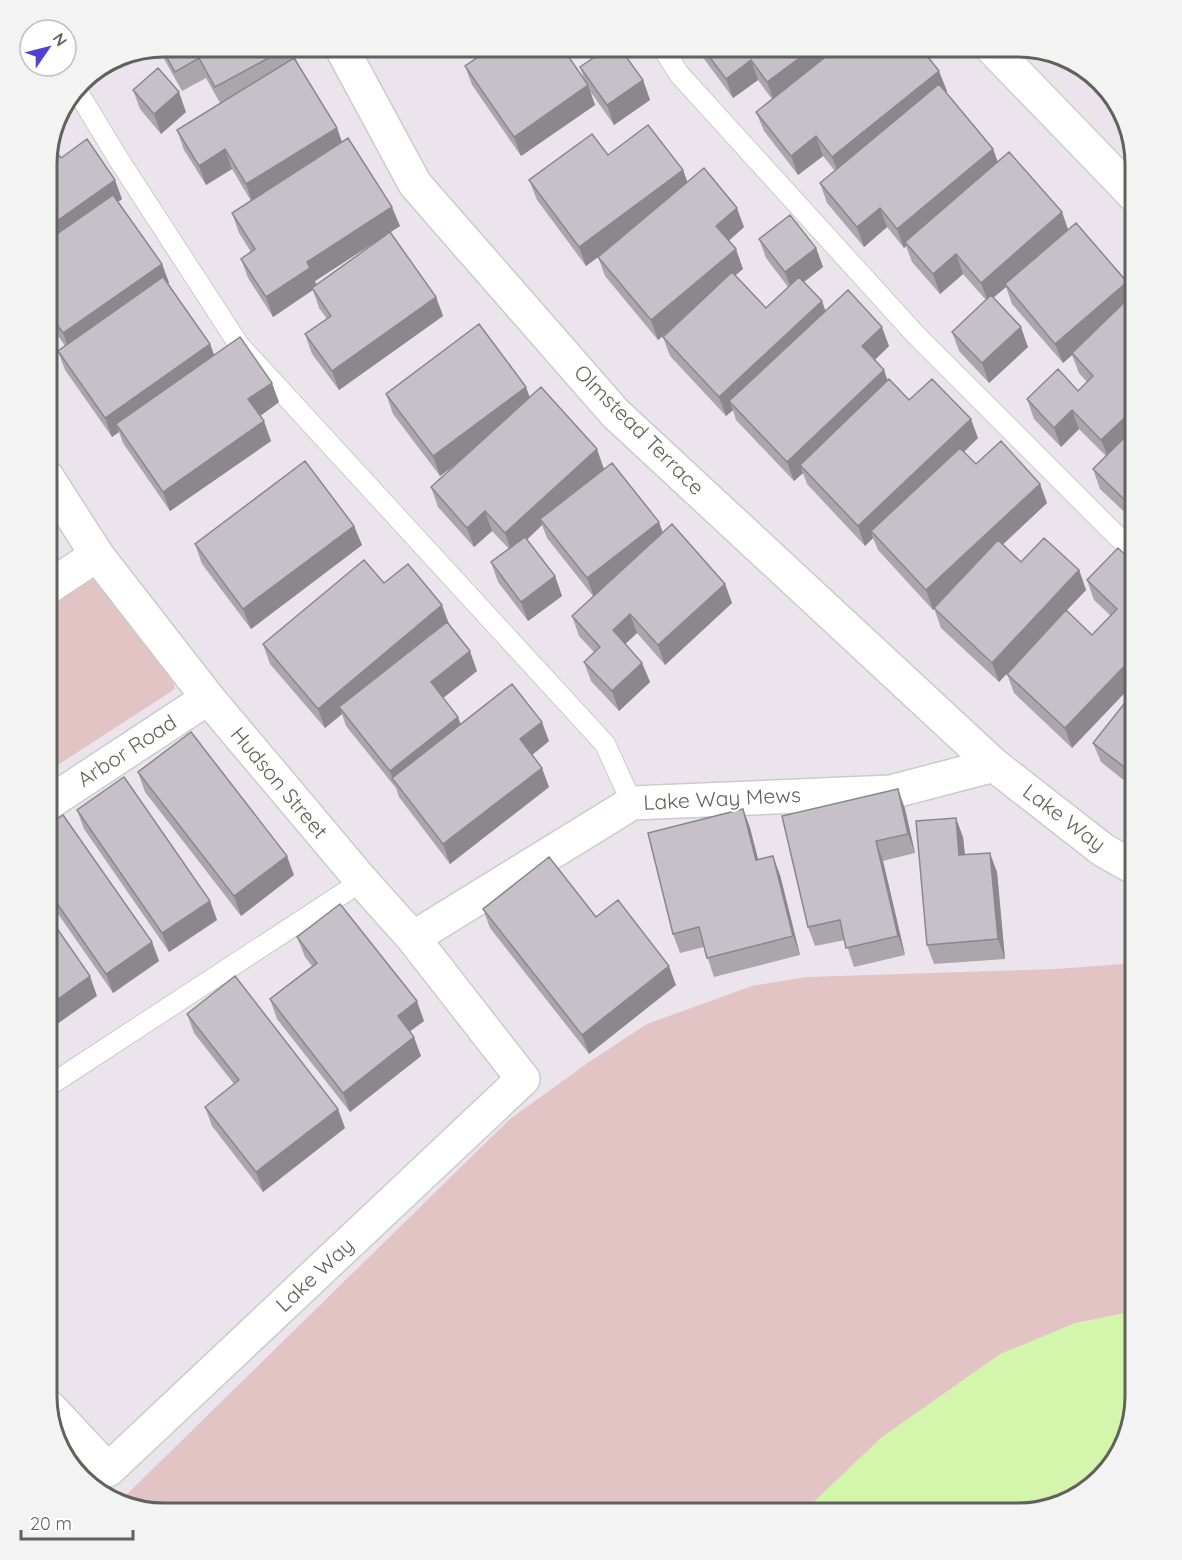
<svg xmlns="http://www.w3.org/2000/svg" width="1182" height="1560" font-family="Quicksand,sans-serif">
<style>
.green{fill:#e1c4c3}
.water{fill:#d4f5ac}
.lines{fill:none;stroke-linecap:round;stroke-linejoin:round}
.lane-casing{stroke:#c9cdc7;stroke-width:22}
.street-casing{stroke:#c9cdc7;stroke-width:36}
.secondary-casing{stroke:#ccd0c9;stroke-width:36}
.lane{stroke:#fff;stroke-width:20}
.street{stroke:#fff;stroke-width:33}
.secondary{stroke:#fff;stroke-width:33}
.wall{fill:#aaa6ac;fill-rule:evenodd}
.shaded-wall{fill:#8b878c}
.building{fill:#c6c1c8;stroke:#8b878c;stroke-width:1.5}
.labels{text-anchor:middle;stroke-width:4.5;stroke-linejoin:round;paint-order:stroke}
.street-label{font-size:21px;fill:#5f635c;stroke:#fff}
.rim{fill:none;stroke:#5f635c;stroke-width:3}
</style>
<rect width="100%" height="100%" fill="#ebe4ed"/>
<!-- green -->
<path class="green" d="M90,574L100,576L172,678L175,689L47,772V601Z
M1135,963V1397L1120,1455L1083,1494L1019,1513H163L119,1502L510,1119L589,1062L647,1024L752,986L807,977L1057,969Z"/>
<!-- water -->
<path class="water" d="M1135,1311V1397L1120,1455L1083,1494L1019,1513H802L882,1437L1000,1354L1075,1323Z"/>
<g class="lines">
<defs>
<path id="lane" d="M662,47L679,74L915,334L1117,536L1135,551
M76,89L119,160L239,345L605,744L632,803
M47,1087L362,881"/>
<path id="street" d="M341,47L415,184L615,413L994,765L1103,850L1135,868
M47,477L97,555L208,698L362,881L413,938L523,1079L108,1470L50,1408
M47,588L97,555
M47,804L208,698
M413,938L632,803L891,792L994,765"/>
<path id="secondary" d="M991,47L1135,196"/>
</defs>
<!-- lane casing -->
<use href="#lane" class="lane-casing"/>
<!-- street casing -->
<use href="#street" class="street-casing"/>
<!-- secondary casing -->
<use href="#secondary" class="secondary-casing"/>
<!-- lane -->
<use href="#lane" class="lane"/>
<!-- street -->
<use href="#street" class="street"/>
<!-- secondary -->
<use href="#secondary" class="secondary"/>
</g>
<!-- wall -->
<path class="wall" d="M164,46L292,47L298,65L337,128L342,142L400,226L390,232L436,297L443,316L339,390L312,354L305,334L327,319L319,308L313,290L273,317L248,278L241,259L251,252L239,233L232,213L251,201L232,169L206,185L184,150L177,130L220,103L206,78L182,91L158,48ZM387,234L317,285L315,281Z
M697,47H920L947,91L945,92L993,149L998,162L1068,230L1132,295L1136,291V523L1100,489L1093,469L1106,456L1079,429L1061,447L1034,419L1027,399L1078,391L1087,382L1079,373L1072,355L1063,363L1012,304L1006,287L993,298L1028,347L989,383L959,351L952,332L986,300L963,274L940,294L912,262L906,246L904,248L887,227L864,247L827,203L820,183L835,171L823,156L798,175L764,131L756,112L772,99L758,80L733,98L699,52Z
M465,66L585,81L580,67L643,80L650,100L614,125L590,91L595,105L521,156L472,85Z
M133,90L186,112L161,134L140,109Z
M608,155L683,170L687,182L744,227L728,241L743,269L735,275L766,308L788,287L766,258L759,239L816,248L823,267L804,282L826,311L889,346L875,360L888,380L909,400L978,438L964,452L976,464L1040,484L1047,503L1003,544L1021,562L1079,570L1086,590L1066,611L1092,635L1111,616L1094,600L1087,580L1136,565V681L1072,748L1014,693L1007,674L1047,631L999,682L941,628L934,608L933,610L878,550L873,538L865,546L807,484L803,473L794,481L736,420L733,410L726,416L670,356L663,337L677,324L658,340L605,276L598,257L586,266L537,200L529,180Z
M47,156L61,158L122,199L118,202L162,264L169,283L168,284L210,344L214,355L279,402L260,416L271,441L170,511L123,443L119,432L112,437L65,370L58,351L65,346L47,319Z
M386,394L530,397L604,469L663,533L725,584L732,603L665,665L637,633L625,644L642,663L650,682L619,711L591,681L584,662L594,652L579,636L572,616L593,596L547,538L542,525L527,540L555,576L562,596L528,621L498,582L491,562L509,549L492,531L474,547L438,507L431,487L459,461L440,476L393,414Z
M354,526L362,545L251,629L202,564L195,544Z
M384,583L449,624L477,671L443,698L460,724L549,741L532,755L549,787L450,864L399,797L396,788L346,726L342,714L325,728L270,664L263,644Z
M1136,689V790L1101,762L1093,743Z
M138,772L294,875L241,916L145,792Z
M898,789L905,809L915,853L883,861L905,955L854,967L845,940L815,946L808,927Z
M743,809L750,828L758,859L780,875L800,955L714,977L704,947L680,953L673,934Z
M77,810L210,901L217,920L169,952L84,829Z
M47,826L152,942L159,961L113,993L47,898Z
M963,837L965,855L997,872L1005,959L934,964L927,945Z
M483,909L596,917L676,985L589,1054L490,928Z
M297,937L424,1021L410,1031L421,1056L350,1112L277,1019L270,999L312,966L305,957Z
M187,1014L345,1128L263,1192L212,1126L205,1107L234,1084L194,1033Z"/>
<!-- shaded-wall -->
<path class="shaded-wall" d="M814,47H848L774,101L767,82Z
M751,60L758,80L733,98L726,79Z
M939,71L947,91L840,177L832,157Z
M643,80L650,100L614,125L607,105Z
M588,85L595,105L521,156L514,137Z
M179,92L186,112L161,134L154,114Z
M59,111L65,126L52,135L59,112Z
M337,128L344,148L253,204L246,184Z
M816,136L823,156L798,175L791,156Z
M225,149L232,169L206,185L199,166Z
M993,149L1000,169L905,242L906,246L904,248L897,229Z
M683,170L690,189L586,266L579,247Z
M115,180L122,199L47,252V228Z
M392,207L400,226L315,281L317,287L273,317L266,297L307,262Z
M737,208L744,227L723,246L716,226Z
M880,208L887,227L864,247L857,227Z
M1062,212L1069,232L1005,284L1006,287L988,302L981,283Z
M816,248L823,267L792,291L785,272Z
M736,249L743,269L658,340L651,320Z
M956,254L963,274L940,294L933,274Z
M162,264L169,283L70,353L63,333Z
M1127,282L1134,301L1063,363L1055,344Z
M436,297L443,316L339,390L332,371Z
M822,301L829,321L729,401L733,410L726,416L719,397Z
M882,327L889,346L869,365L862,346Z
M1021,327L1028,347L989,383L982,363Z
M210,344L217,363L116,424L119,432L112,437L105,418Z
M884,370L891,390L800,465L803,473L794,481L787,462Z
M272,383L279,402L256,419L248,399Z
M526,387L533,406L440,476L433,456Z
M1136,407V433L1109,459L1101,440Z
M1072,410L1079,429L1061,447L1054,428Z
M971,419L978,438L876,536L871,531L873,538L865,546L858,526Z
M264,421L271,441L170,511L163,492Z
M597,449L604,469L540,519L542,525L512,553L505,533Z
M1040,484L1047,503L933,610L926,590Z
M1136,501V519L1131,506Z
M485,511L492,531L474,547L467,528Z
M659,522L666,541L594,597L587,578Z
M354,526L362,545L251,629L243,609Z
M1079,570L1086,590L999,682L992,663Z
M555,576L562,596L528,621L521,602Z
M725,584L732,603L665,665L658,645Z
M1136,585V612L1125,595Z
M442,605L449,624L339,707L342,714L325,728L318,709Z
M630,614L637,633L620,649L613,630Z
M470,651L477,671L438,702L431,682Z
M1136,654V681L1072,748L1065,728Z
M642,663L650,682L619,711L612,691Z
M458,717L465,736L393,779L390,771Z
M542,722L549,741L527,759L520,739Z
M542,768L549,787L450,864L443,844Z
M898,789L905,809L915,853L908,834Z
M743,809L750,828L763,879L756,860Z
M956,818L963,837L967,875L959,855Z
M876,841L883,861L905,955L898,936Z
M990,853L997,872L1005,959L998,939Z
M287,856L294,875L241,916L234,896Z
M773,856L780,875L800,955L793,936Z
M210,901L217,920L169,952L162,933Z
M152,942L159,961L113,993L106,974Z
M669,966L676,985L589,1054L582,1035Z
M90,976L97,996L50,1029L47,1018V1007Z
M417,1001L424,1021L405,1035L398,1016Z
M414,1037L421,1056L350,1112L343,1093Z
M338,1109L345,1128L263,1192L256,1172Z"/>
<!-- building -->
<path class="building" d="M164,46L289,47L215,87L199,58L175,72L161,47Z
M493,47H562L588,85L514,137L465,66Z
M610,47H619L643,80L607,105L580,67Z
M702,47H814L767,82L751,60L726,79Z
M838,47H920L939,71L832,157L816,136L791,156L756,112Z
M294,58L337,128L246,184L225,149L199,166L177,130Z
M158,68L179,92L154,114L133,90Z
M939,84L993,149L897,229L880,208L857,227L820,183Z
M648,125L683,170L579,247L529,180L592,134L608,155Z
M348,138L392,207L307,262L310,268L266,297L241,259L255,249L232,213Z
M87,139L115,180L47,228V156L50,143L61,158Z
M1009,152L1062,212L981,283L956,254L933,274L905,242Z
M704,168L737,208L716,226L736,249L651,320L598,257Z
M113,195L162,264L63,333L47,310V241Z
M790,215L816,248L785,272L759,239Z
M1076,223L1127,282L1055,344L1005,284Z
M390,232L436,297L332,371L305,334L331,316L312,288Z
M732,272L766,308L799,277L822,301L719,397L663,337Z
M163,277L210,344L105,418L58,351Z
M848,290L882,327L862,346L884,370L787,462L729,401Z
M1136,291V407L1101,440L1072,410L1054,428L1027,399L1058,369L1078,391L1093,376L1072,353Z
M991,295L1021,327L982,363L952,332Z
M479,324L526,387L433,456L386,394Z
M240,337L272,383L248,399L264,421L163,492L116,424Z
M889,379L909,400L932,379L971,419L858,526L800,465Z
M541,387L597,449L505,533L485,511L467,528L431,487Z
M1136,426V501L1131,506L1093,469Z
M1001,441L1040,484L926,590L871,531L960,448L976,464Z
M305,461L354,526L243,609L195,544Z
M612,463L659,522L587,578L540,519Z
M672,524L725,584L658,645L630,614L613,630L642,663L612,691L584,662L600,647L572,616Z
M525,537L555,576L521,602L491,562Z
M1044,538L1079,570L992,663L934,608L998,540L1021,562Z
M1118,548L1136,565V585L1125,595L1136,605V654L1065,728L1007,674L1066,610L1092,635L1117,609L1087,580Z
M364,560L384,583L408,564L442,605L318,709L263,644Z
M447,622L470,651L431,682L458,717L390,771L339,707Z
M512,684L542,722L520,739L542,768L443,844L392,778Z
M1136,689V776L1093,743Z
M191,732L287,856L234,896L138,772Z
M124,777L210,901L162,933L77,810Z
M898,789L908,834L876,841L898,936L846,948L840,920L808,927L782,816Z
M743,809L756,860L773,856L793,936L707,958L699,927L673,934L648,833Z
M63,815L152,942L106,974L47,889V826Z
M956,818L959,855L990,853L998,939L927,945L916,821Z
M549,857L596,917L618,900L669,966L582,1035L483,909Z
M340,904L417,1001L398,1016L414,1037L343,1093L270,999L317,963L297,937Z
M47,914L90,976L47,1007Z
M235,976L338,1109L256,1172L205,1107L239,1080L187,1014Z"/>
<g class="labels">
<!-- street labels -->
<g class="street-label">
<text transform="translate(639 430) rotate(45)" y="7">Olmstead Terrace</text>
<text transform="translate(127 751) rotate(-33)" y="7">Arbor Road</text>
<text transform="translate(279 783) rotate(50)" y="7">Hudson Street</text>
<text transform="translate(722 799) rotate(-3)" y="7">Lake Way Mews</text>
<text transform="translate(1064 818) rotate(37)" y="7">Lake Way</text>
<text transform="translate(315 1275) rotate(-43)" y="7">Lake Way</text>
</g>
</g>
<!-- crop -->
<path d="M0 0H1182V1560H0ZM164 57H1018A107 107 0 0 1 1125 164V1396A107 107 0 0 1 1018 1503H164A107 107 0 0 1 57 1396V164A107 107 0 0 1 164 57Z" fill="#f2f3f2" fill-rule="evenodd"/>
<path class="rim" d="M164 57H1018A107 107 0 0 1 1125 164V1396A107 107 0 0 1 1018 1503H164A107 107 0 0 1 57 1396V164A107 107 0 0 1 164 57Z"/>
<!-- north arrow -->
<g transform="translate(48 48) rotate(55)"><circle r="28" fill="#ffffff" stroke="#bfc1be" stroke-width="1.5"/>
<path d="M0-4.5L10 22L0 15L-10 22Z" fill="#4f42d4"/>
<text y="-9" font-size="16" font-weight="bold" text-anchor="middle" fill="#5f635c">N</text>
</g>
<!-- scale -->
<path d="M21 1530v9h112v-9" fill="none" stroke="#5f635c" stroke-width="3"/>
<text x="30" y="1530" font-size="18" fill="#5f635c" stroke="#ffffff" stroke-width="4.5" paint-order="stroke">20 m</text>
</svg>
